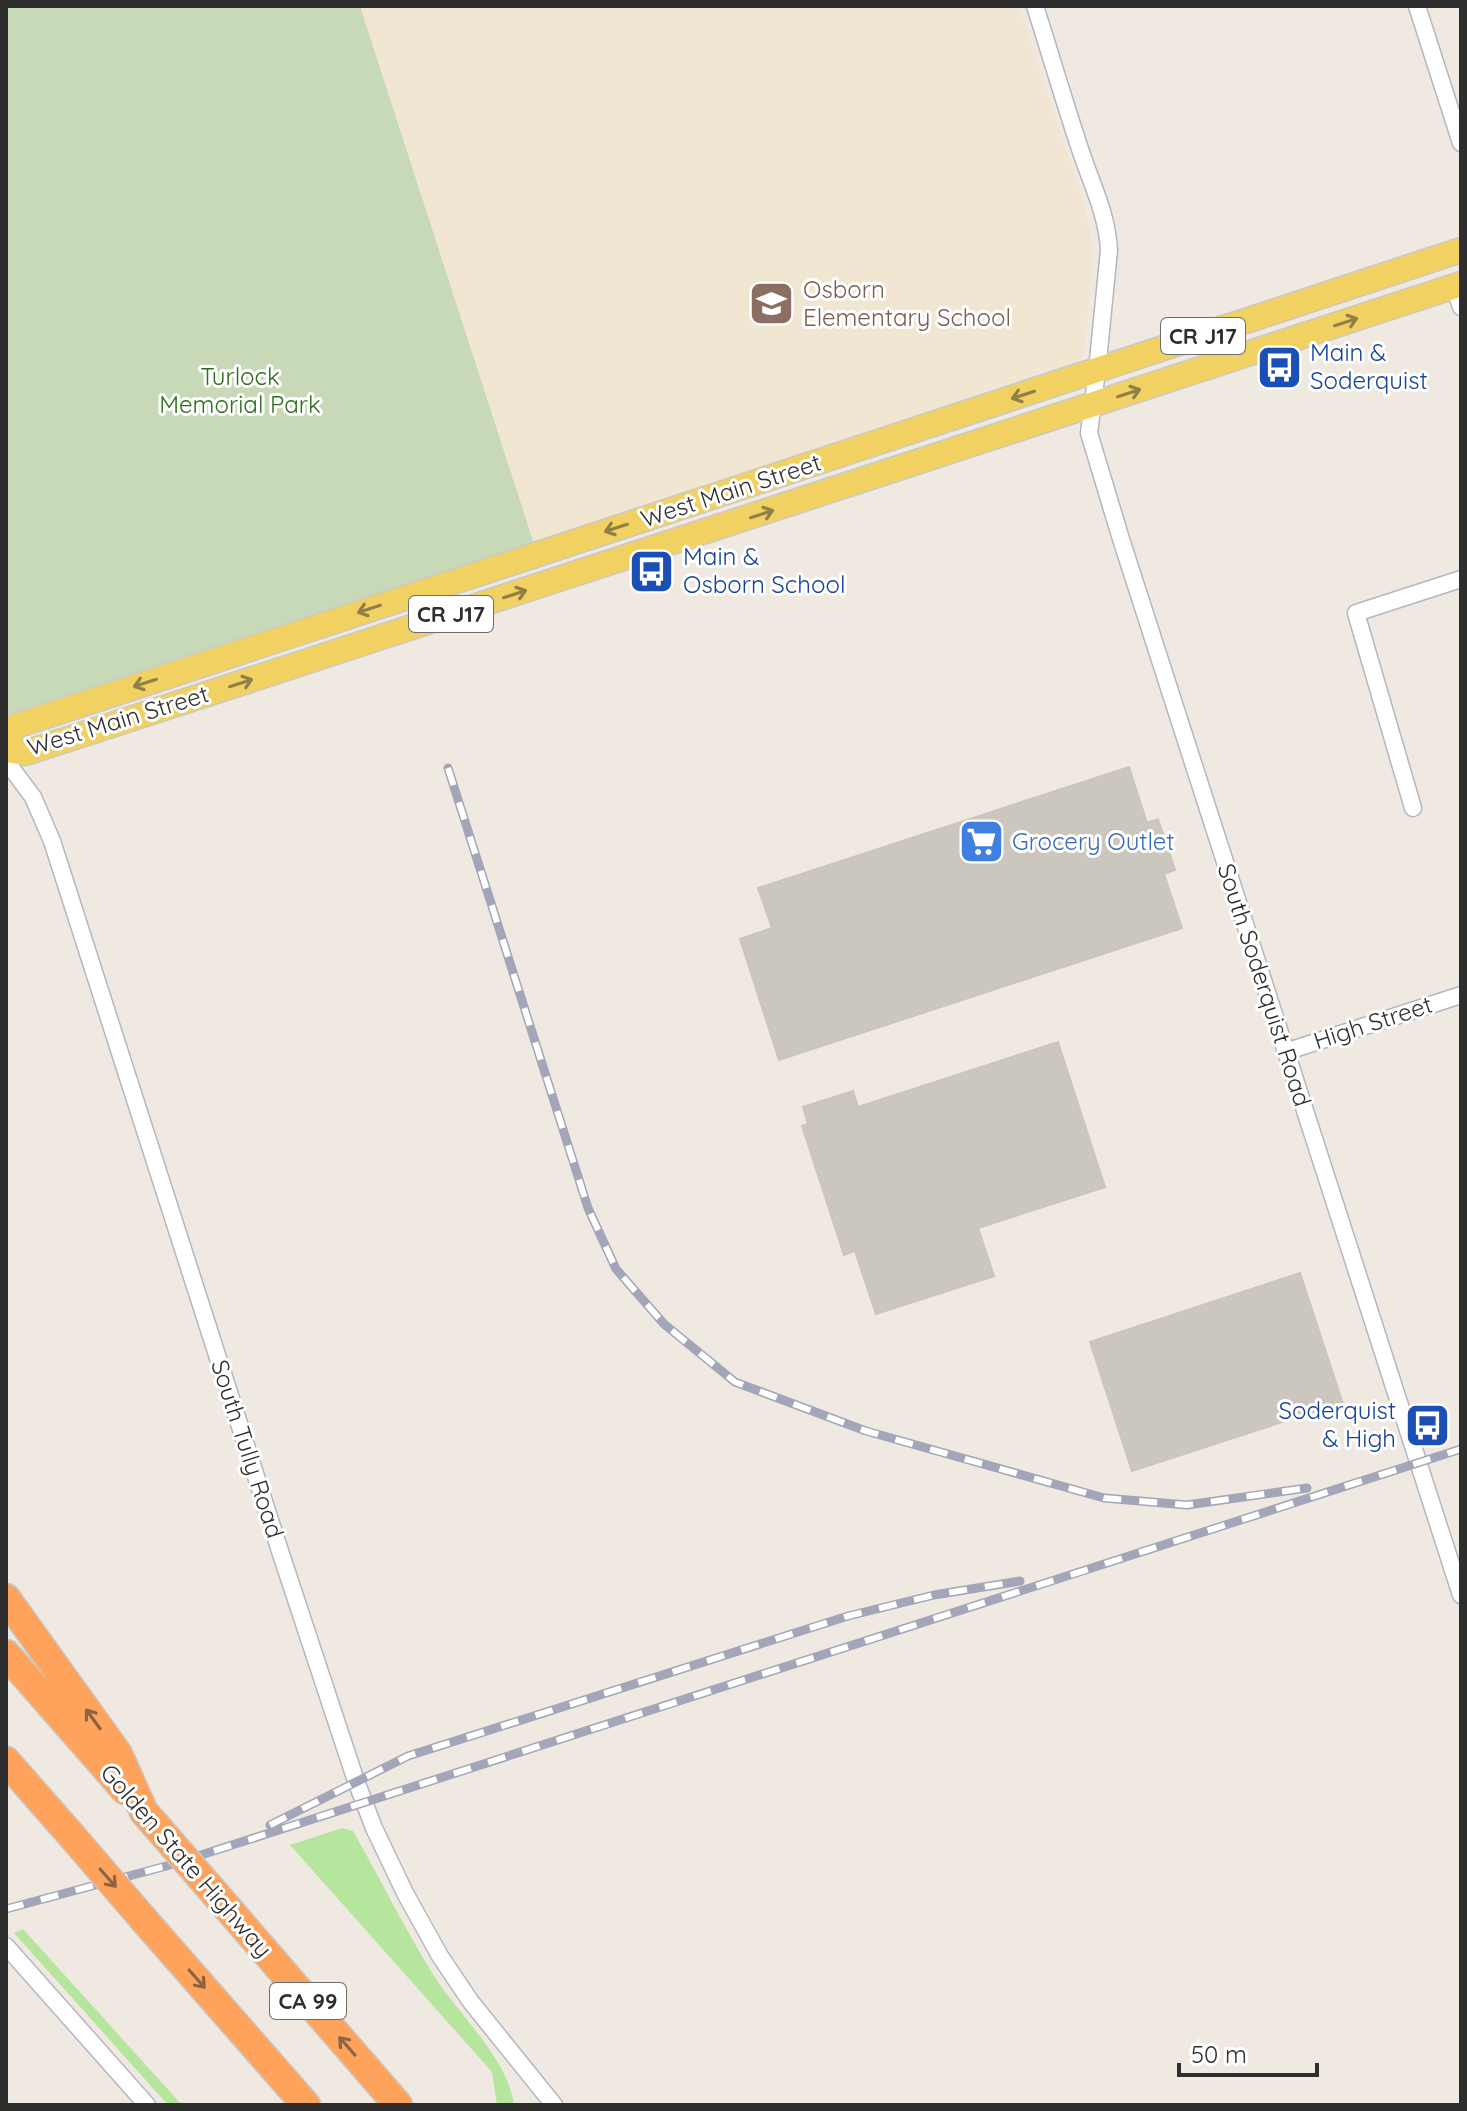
<svg xmlns="http://www.w3.org/2000/svg" width="1467" height="2111" font-family="Quicksand,sans-serif">
<style>
.education{fill:#f0e6d1}
.green{fill:#b6e59e}
.cemetery{fill:#c8d9b8}
.building{fill:#cbc7bf;stroke:#cbc5ba;stroke-width:2}
.lines{fill:none;stroke-linecap:round;stroke-linejoin:round}
.minor-casing{stroke:#b4b7c1;stroke-width:19}
.primary-casing{stroke:#c9c9c9;stroke-width:27}
.motorway-casing{stroke:#c9c9c9;stroke-width:31}
.minor{stroke:#fff;stroke-width:16}
.primary{stroke:#f2d163;stroke-width:24}
.motorway{stroke:#ffa35c;stroke-width:28}
.rail-casing{stroke:#a3a6b8;stroke-width:9}
.rail{stroke:#fff;stroke-width:6;stroke-dasharray:18;stroke-linecap:butt}
.motorway-bridge-casing{stroke:#c9c9c9;stroke-width:31;stroke-linecap:butt}
.motorway-bridge{stroke:#ffa35c;stroke-width:28}
.oneway{stroke:#908048}
.oneway2{stroke:#8c6343}
.labels{text-anchor:middle;stroke-width:6;stroke-linejoin:round;paint-order:stroke}
.shield{fill:#fff;stroke:#6d6d6d;stroke-width:2}
.shield-label{font-size:22px;font-weight:bold;fill:#2e2e2e}
.education-label{font-size:24px;fill:#785e54;stroke:#fff;text-anchor:start}
.transit-label{font-size:24px;fill:#164399;stroke:#fff;text-anchor:start}
.park-label{font-size:24px;fill:#2c6e1b;stroke:#fff}
.street-label{font-size:24px;fill:#2e2e2e;stroke:#fff}
.shop-label{font-size:24px;fill:#366cbe;stroke:#fff;text-anchor:start}
</style>
<rect width="100%" height="100%" fill="#efe9e1"/>
<!-- education -->
<path class="education" d="M360,6H1019L1085,207L1090,232L1092,259L1085,349L1082,360L1075,368L534,544Z"/>
<!-- green -->
<path class="green" d="M342,1828L353,1831C380,1879 405,1929 434,1976C459,2015 508,2059 514,2105H497L492,2072L290,1845Z
M23,1929L182,2105H168L14,1933Z"/>
<!-- cemetery -->
<path class="cemetery" d="M6,6H360L534,544L7,715Z"/>
<!-- building -->
<path class="building" d="M1129,767L1147,823L1158,819L1175,870L1164,874L1182,928L779,1060L740,939L772,928L758,888Z
M1058,1042L1105,1187L978,1228L994,1276L876,1314L855,1251L844,1255L802,1126L808,1124L803,1107L853,1091L858,1107Z
M1300,1273L1344,1407L1321,1414L1319,1410L1132,1471L1090,1342Z"/>
<g class="lines">
<defs>
<path id="minor" d="M1035,6C1050,53 1064,101 1080,149C1091,183 1107,213 1109,250L1097,371L1089,433L1121,539L1461,1595
M1417,6L1461,143
M1454,286L1461,307
M6,761L33,797L52,841L279,1548L356,1781L374,1828L405,1893L440,1956L471,2002L554,2105
M1413,808L1356,613L1461,579
M1285,1052L1461,995
M6,1946L147,2105"/>
<path id="primary" d="M6,738L16,726L1461,250
M6,750L25,753L158,710L1461,284"/>
<path id="motorway" d="M6,1598L118,1754L144,1812
M6,1654L125,1790
M6,1761L71,1835
M218,1897L398,2105
M145,1921L306,2105"/>
</defs>
<!-- minor casing -->
<use href="#minor" class="minor-casing"/>
<!-- primary casing -->
<use href="#primary" class="primary-casing"/>
<!-- motorway casing -->
<use href="#motorway" class="motorway-casing"/>
<!-- minor -->
<use href="#minor" class="minor"/>
<!-- primary -->
<use href="#primary" class="primary"/>
<!-- motorway -->
<use href="#motorway" class="motorway"/>
<defs>
<path id="rail" d="M448,768L588,1208L616,1269L664,1324L735,1382L866,1431L1104,1498L1187,1505L1307,1488
M270,1825L408,1756L848,1616L934,1595L1020,1581
M6,1909L170,1865L1461,1449"/>
</defs>
<!-- rail casing -->
<use href="#rail" class="rail-casing"/>
<!-- rail -->
<use href="#rail" class="rail"/>
<defs>
<path id="motorway-bridge" d="M144,1812L218,1897
M71,1835L145,1921"/>
</defs>
<!-- motorway-bridge casing -->
<use href="#motorway-bridge" class="motorway-bridge-casing"/>
<!-- motorway-bridge -->
<use href="#motorway-bridge" class="motorway-bridge"/>
</g>
<!-- one-way arrows -->
<defs><path id="oneway-shaft" d="M-6 0H5M1.5-3L5.5 0L1.5 3" fill="none" stroke-width="1.6" stroke-linecap="round" stroke-linejoin="round" transform="scale(2)"/></defs>
<g class="oneway">
<use href="#oneway-shaft" transform="translate(1346 322) rotate(-18)"/>
<use href="#oneway-shaft" transform="translate(1129 393) rotate(-18)"/>
<use href="#oneway-shaft" transform="translate(1023 395) rotate(162)"/>
<use href="#oneway-shaft" transform="translate(762 514) rotate(-18)"/>
<use href="#oneway-shaft" transform="translate(616 528) rotate(162)"/>
<use href="#oneway-shaft" transform="translate(515 594) rotate(-18)"/>
<use href="#oneway-shaft" transform="translate(369 609) rotate(162)"/>
<use href="#oneway-shaft" transform="translate(145 683) rotate(162)"/>
<use href="#oneway-shaft" transform="translate(241 683) rotate(-18)"/>
</g>
<g class="oneway2">
<use href="#oneway-shaft" transform="translate(93 1719) rotate(-126)"/>
<use href="#oneway-shaft" transform="translate(108 1878) rotate(49)"/>
<use href="#oneway-shaft" transform="translate(197 1979) rotate(49)"/>
<use href="#oneway-shaft" transform="translate(347 2046) rotate(-131)"/>
</g>
<!-- icons -->
<defs>
<symbol id="school-square" viewBox="-11 -11 22 22"><rect x="-9" y="-9" width="18" height="18" rx="4" fill="#8d6e63" stroke="#fff"/><path d="M0-5L7-2L0 1L-7-2ZM-4 1L0 2.5L4 1V4Q0 6-4 4Z" fill="#fff"/></symbol>
<symbol id="bus-square" viewBox="-11 -11 22 22"><rect x="-9" y="-9" width="18" height="18" rx="4" fill="#1a4fb4" stroke="#fff"/><path d="M-5-6H5V4H4V6H2V4H-2V6H-4V4H-5ZM-3.5-4V0h7V-4ZM-3.5 1.2v1.5H-2V1.2ZM2 1.2v1.5H3.5V1.2Z" fill="#fff"/></symbol>
<symbol id="supermarket-square" viewBox="-11 -11 22 22"><rect x="-9" y="-9" width="18" height="18" rx="4" fill="#3f7fe0" stroke="#fff"/><path d="M-6-5.5h2.5l.6 2H6L4.5 2H-2.5L-4.4-4H-6ZM-1.5 3.2a1.3 1.3 0 1 0 .1 0ZM3 3.2a1.3 1.3 0 1 0 .1 0Z" fill="#fff"/></symbol>
</defs>
<g fill-rule="evenodd">
<use href="#school-square" x="746" y="278" width="51" height="51"/>
<use href="#bus-square" x="1254" y="342" width="51" height="51"/>
<use href="#bus-square" x="626" y="546" width="51" height="51"/>
<use href="#supermarket-square" x="956" y="816" width="51" height="51"/>
<use href="#bus-square" x="1402" y="1400" width="51" height="51"/>
</g>
<g class="labels">
<!-- shield labels -->
<g class="shield">
<rect x="1161" y="318" width="84" height="36" rx="6"/>
<rect x="409" y="596" width="84" height="36" rx="6"/>
<rect x="270" y="1983" width="76" height="36" rx="6"/>
</g>
<g class="shield-label">
<text x="1203" y="344">CR J17</text>
<text x="451" y="622">CR J17</text>
<text x="308" y="2009">CA 99</text>
</g>
<!-- education labels -->
<g class="education-label">
<text x="803" y="298">Osborn<tspan x="803" dy="28">Elementary School</tspan></text>
</g>
<!-- transit labels -->
<g class="transit-label">
<text x="1310" y="361">Main &amp;<tspan x="1310" dy="28">Soderquist</tspan></text>
<text x="683" y="565">Main &amp;<tspan x="683" dy="28">Osborn School</tspan></text>
<text x="1396" y="1419" text-anchor="end">Soderquist<tspan x="1396" dy="28">&amp; High</tspan></text>
</g>
<!-- park labels -->
<g class="park-label">
<text x="240" y="385">Turlock<tspan x="240" dy="28">Memorial Park</tspan></text>
</g>
<!-- street labels -->
<g class="street-label">
<text transform="translate(731 491) rotate(-18)" y="8">West Main Street</text>
<text transform="translate(118 721) rotate(-17)" y="8">West Main Street</text>
<text transform="translate(1264 985) rotate(72)" y="8">South Soderquist Road</text>
<text transform="translate(1373 1023) rotate(-18)" y="8">High Street</text>
<text transform="translate(247 1449) rotate(72)" y="8">South Tully Road</text>
<text transform="translate(186 1861) rotate(49)" y="8">Golden State Highway</text>
</g>
<!-- shop labels -->
<g class="shop-label">
<text x="1012" y="850">Grocery Outlet</text>
</g>
</g>
<!-- border -->
<rect width="1467" height="2111" fill="none" stroke="#2e2e2e" stroke-width="16"/>
<!-- scale -->
<path d="M1179 2063v12h138v-12" fill="none" stroke="#2e2e2e" stroke-width="4"/>
<text x="1191" y="2063" font-size="24" fill="#2e2e2e" stroke="#ffffff" stroke-width="6" paint-order="stroke">50 m</text>
</svg>
